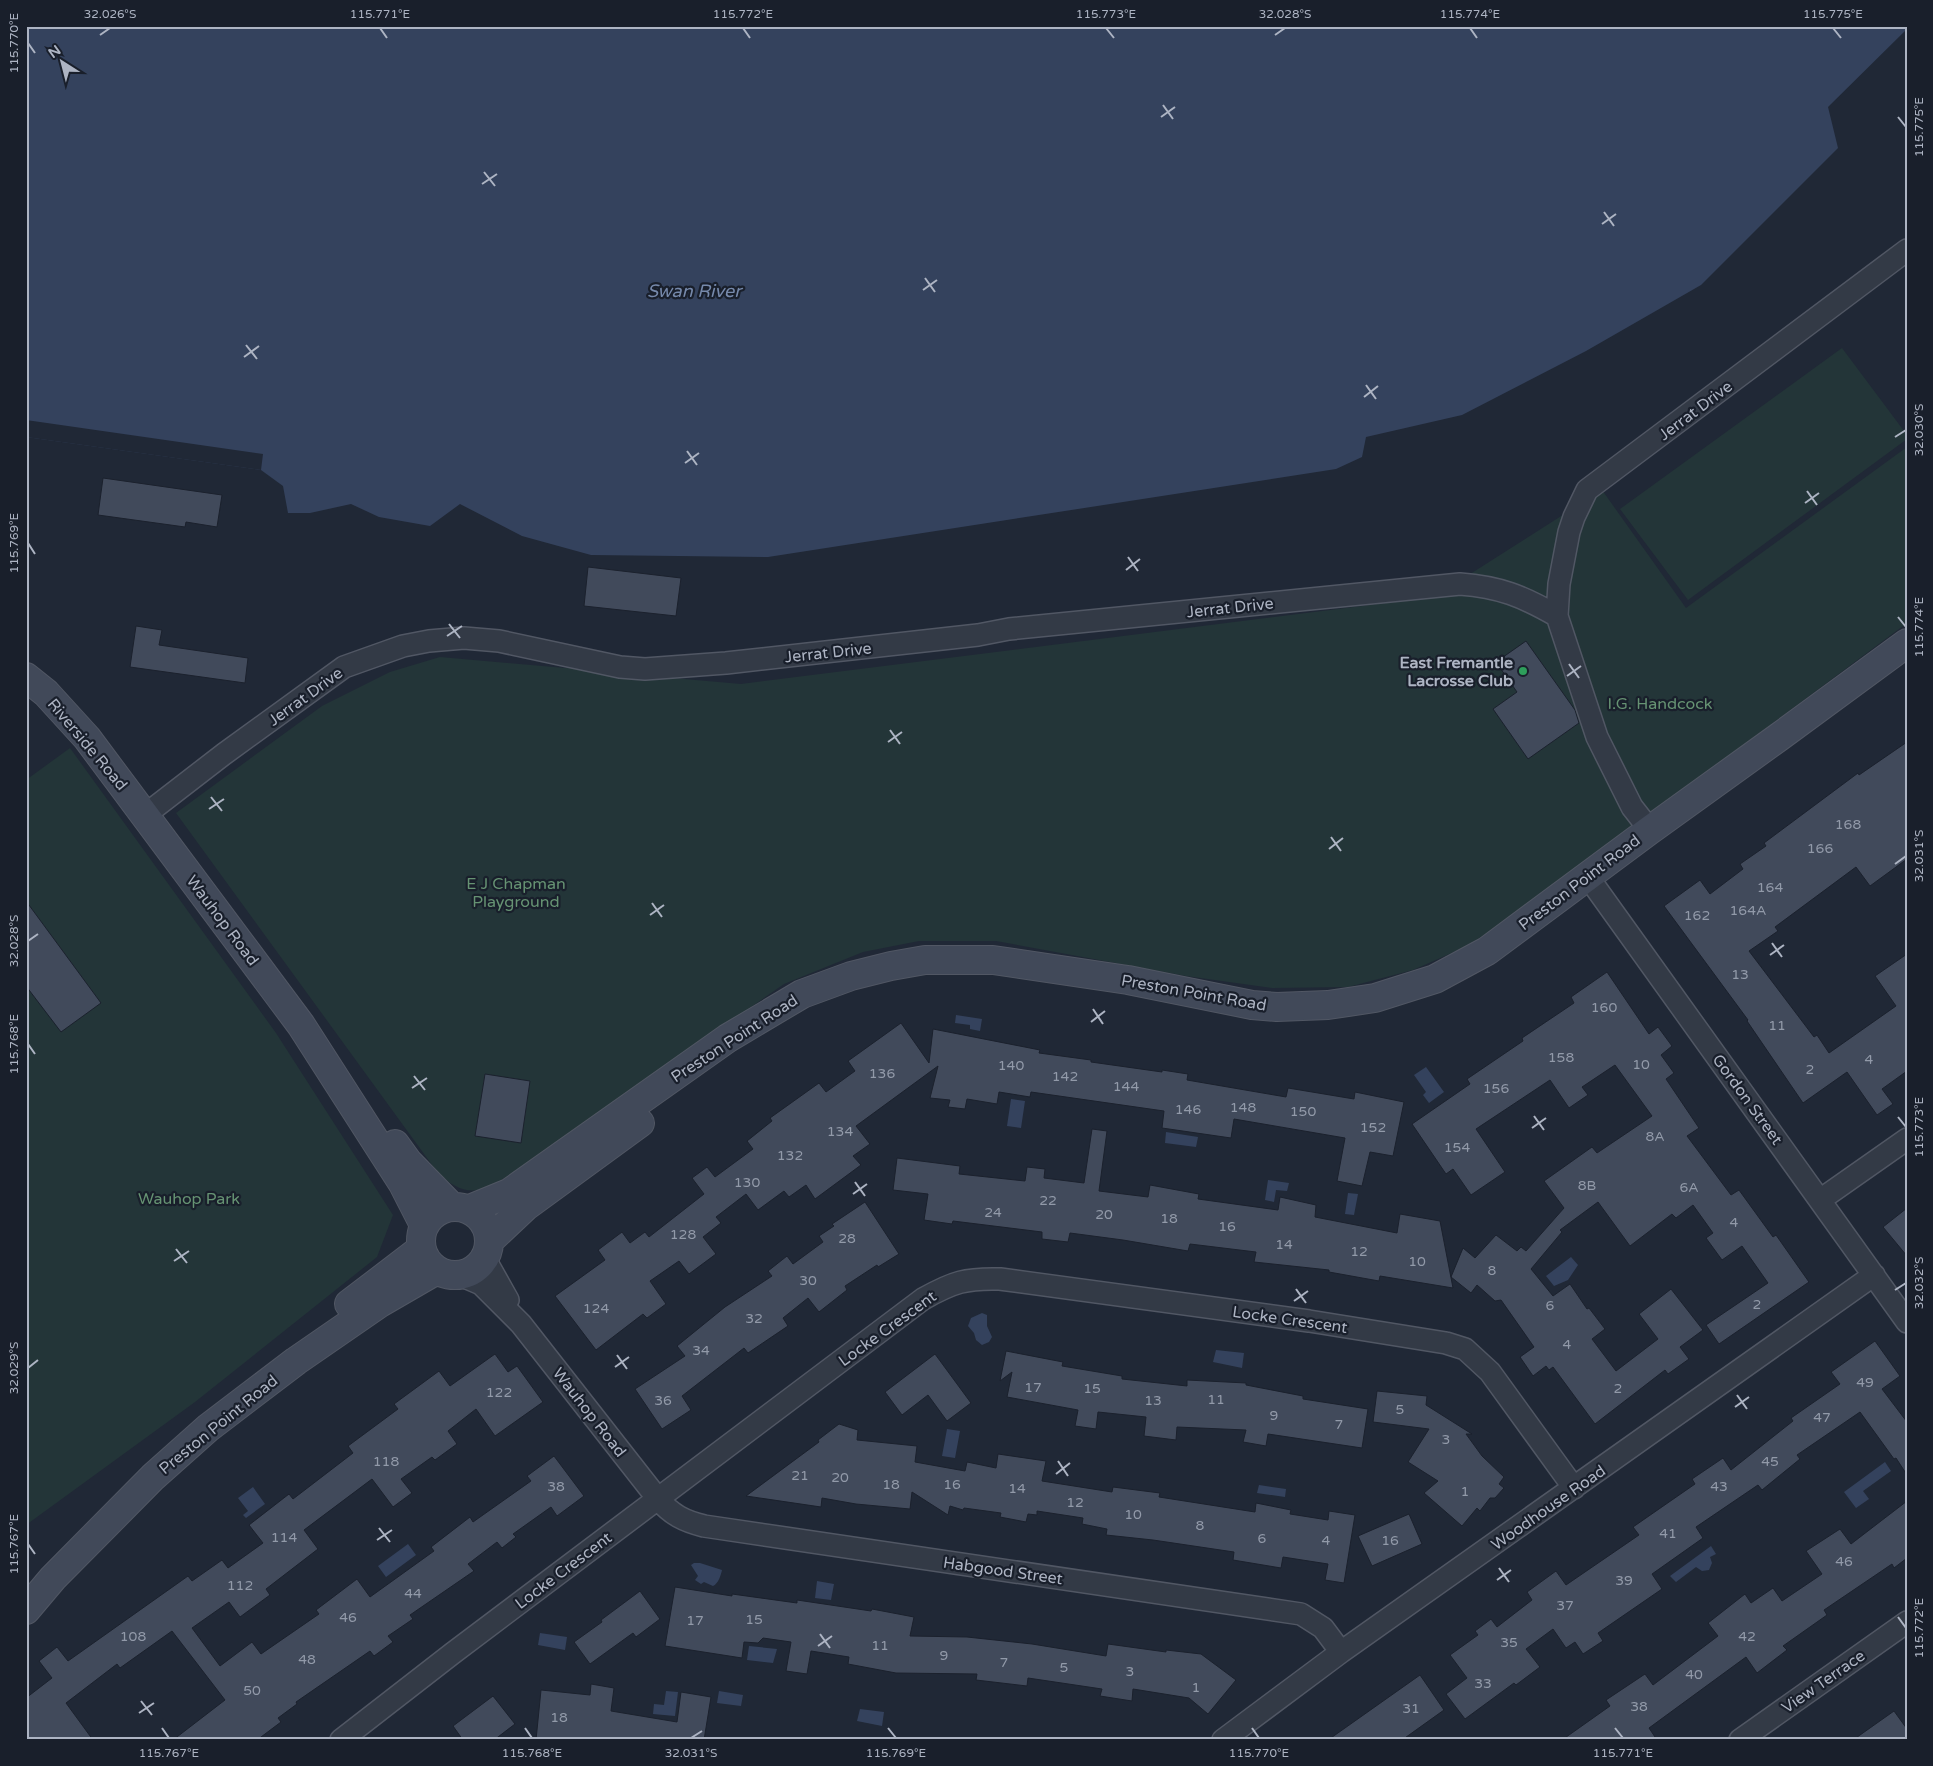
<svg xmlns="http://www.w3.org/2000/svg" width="1933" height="1766" font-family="'Varela Round',sans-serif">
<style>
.green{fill:#233538}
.water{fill:#34425d}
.pier{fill:#202836}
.building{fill:#414a5b;stroke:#1b212d}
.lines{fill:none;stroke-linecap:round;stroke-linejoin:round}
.street-casing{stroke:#515764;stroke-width:24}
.secondary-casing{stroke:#515764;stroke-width:30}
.street{stroke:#333a46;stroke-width:21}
.secondary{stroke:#414959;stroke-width:28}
.ticks{fill:none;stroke:#adb4c3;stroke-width:2}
.leisure-dot{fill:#2e9e5b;stroke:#191f2b;stroke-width:2}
.labels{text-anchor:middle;stroke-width:4.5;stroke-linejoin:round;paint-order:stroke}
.number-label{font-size:14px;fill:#929aa9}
.street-label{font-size:16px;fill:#adb4c3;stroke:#191f2b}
.poi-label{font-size:16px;font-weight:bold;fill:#adb4c3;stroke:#191f2b;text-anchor:end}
.park-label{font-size:16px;fill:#669373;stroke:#191f2b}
.water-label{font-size:18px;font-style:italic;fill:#7689ab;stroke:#191f2b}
.neatline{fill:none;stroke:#adb4c3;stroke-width:2}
.ticks-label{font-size:12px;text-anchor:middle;fill:#adb4c3}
</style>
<rect width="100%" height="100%" fill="#202836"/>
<!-- green -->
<path class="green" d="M1842,348L1907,435V439L1688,600L1620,509Z
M1907,447V623L1510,919L1463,948L1413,970L1348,987L1272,988L1186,976L996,941H919L863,952L784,984L529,1162C492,1185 471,1209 435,1169L176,813L322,706L390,672L440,657L565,668L579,667L593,671L741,684L1434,597L1602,490L1686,608Z
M70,748L276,1033L393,1215L377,1257L195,1402L26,1525V780Z"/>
<!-- water -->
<path class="water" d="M26,26H1907V29L1828,107L1838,148L1701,285L1586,351L1462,415L1366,437L1362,457L1336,469L768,557L591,555L522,536L460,504L430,526L379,517L351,504L310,513H288L283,486L261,470L26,437Z
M956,1015L982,1019L980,1031L970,1029V1025L955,1023Z
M1426,1067L1444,1092L1429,1103L1423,1095L1426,1092L1414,1075Z
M1011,1099L1025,1101L1021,1128L1007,1126Z
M1166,1132L1198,1137L1196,1147L1165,1143Z
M1268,1180L1289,1183L1287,1191L1276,1190L1274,1202L1265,1200Z
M1348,1193L1358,1194L1354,1215L1345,1214Z
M1571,1257L1578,1265L1568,1280L1554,1286L1546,1276Z
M982,1313L987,1315V1326L992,1337L989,1342L982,1345L976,1340L974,1333L968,1326L971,1318Z
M1216,1350L1244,1353L1242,1368L1213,1362Z
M947,1429L960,1431L955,1458L942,1456Z
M1885,1462L1891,1471L1863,1491L1869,1499L1856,1508L1844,1492Z
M1259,1485L1286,1489L1285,1497L1257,1493Z
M253,1487L265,1504L246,1518L243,1515L248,1511L238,1498Z
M408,1544L416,1555L386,1577L378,1566Z
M1711,1546L1716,1554L1710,1557L1712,1563L1709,1570L1702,1571L1696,1567L1676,1582L1670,1576Z
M694,1563H700L722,1570C721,1575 718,1584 713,1586L704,1582L701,1584L695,1580L698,1576L691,1565Z
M817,1581L834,1584L831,1600L815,1598Z
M540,1633L567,1637L565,1650L538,1645Z
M749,1646L777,1649L773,1663L747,1660Z
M666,1691L678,1692L675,1716L653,1714L654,1704L664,1705Z
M719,1691L743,1695L741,1706L717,1703Z
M860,1709L884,1712L882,1726L857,1721Z"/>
<!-- pier -->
<path class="pier" d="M26,420L263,454L261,470L26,437Z"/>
<!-- building -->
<path class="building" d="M103,478L222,495L217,527L186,522L185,527L98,515Z
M588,567L681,578L676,616L584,606Z
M136,626L162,630L159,645L248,658L245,683L130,667Z
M1526,641L1575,710L1579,723L1528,759L1493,709L1517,692L1496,662Z
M1907,742V859L1870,886L1856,867L1775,927L1778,931L1749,951L1814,1037L1817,1035L1829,1053L1896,1006L1875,976L1907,954V1071L1882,1089L1893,1104L1877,1115L1847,1072L1803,1103L1747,1021L1748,1020L1664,906L1700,880L1710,894L1743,869L1740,864L1766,846L1764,843L1858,773L1859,775Z
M26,901L101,1003L61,1032L26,986Z
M1607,972L1649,1034L1658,1027L1672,1046L1661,1055L1674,1073L1666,1079L1699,1128L1687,1136L1731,1195L1739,1190L1773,1237L1776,1235L1809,1282L1719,1344L1706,1325L1768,1283L1742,1246L1722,1260L1706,1238L1713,1233L1693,1205L1676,1218L1672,1214L1630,1246L1598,1202L1560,1230L1562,1232L1531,1269L1553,1296L1570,1284L1587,1309L1589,1308L1605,1329L1592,1339L1616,1371L1658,1339L1639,1314L1671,1289L1703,1330L1680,1347L1689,1359L1668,1374L1665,1370L1595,1424L1553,1367L1549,1370L1546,1366L1533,1376L1520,1357L1534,1347L1501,1300L1495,1301L1477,1285L1471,1293L1451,1277L1463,1248L1475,1258L1496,1235L1517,1251L1521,1247L1526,1251L1564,1208L1544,1181L1592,1147L1597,1153L1652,1116L1615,1065L1582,1087L1588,1095L1569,1108L1550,1080L1476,1129L1505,1172L1471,1195L1453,1169L1446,1174L1412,1124L1470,1084L1467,1079L1523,1041L1522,1038L1574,1003L1571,997Z
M901,1023L929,1063L933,1029L1040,1050L1039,1053L1091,1060V1062L1162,1072V1070L1188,1074L1187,1080L1286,1097L1288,1088L1354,1099L1355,1092L1404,1102L1393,1156L1370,1152L1362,1186L1337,1181L1345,1138L1234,1119L1231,1138L1162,1128L1164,1111L1031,1092L1030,1097L999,1092L997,1104L967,1099L965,1109L948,1107L950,1100L930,1098L938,1066L856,1126L870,1144L853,1156L861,1165L815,1199L806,1185L789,1197L784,1191L758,1210L746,1194L716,1217L721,1223L703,1237L716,1254L689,1274L679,1261L650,1281L666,1304L647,1318L643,1314L596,1350L555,1296L605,1260L598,1250L622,1232L630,1243L645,1232L649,1237L704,1194L692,1178L707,1167L715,1177L753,1149L747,1141L772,1121L770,1118L819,1083L826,1092L855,1071L848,1061Z
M485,1074L530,1081L521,1143L475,1136Z
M1092,1129L1107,1131L1099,1191L1148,1197L1150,1185L1199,1194L1198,1199L1278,1210L1280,1197L1316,1205L1315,1217L1397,1233L1400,1214L1440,1221L1453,1288L1380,1276L1379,1281L1329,1272V1270L1254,1262L1256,1252L1190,1244L1188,1251L1123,1240L1070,1233L1068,1242L1042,1239V1232L953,1221L952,1224L924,1220L928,1194L893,1190L897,1158L960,1166L959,1174L1025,1181L1027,1167L1045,1169L1044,1178L1084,1183Z
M865,1202L899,1254L878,1267L877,1265L845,1286L847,1290L819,1312L808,1298L783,1318L788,1326L748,1353L744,1348L682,1396L691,1410L662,1429L635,1389L685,1356L677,1346L725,1307L772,1276L768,1271L787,1256L793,1264L823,1242L819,1236L834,1226L832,1224Z
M1907,1208V1256L1883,1227Z
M1875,1341L1900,1376L1882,1389L1907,1422V1475L1896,1458L1894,1459L1860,1412L1797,1455L1800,1459L1762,1490L1758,1485L1696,1527L1703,1538L1652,1574L1662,1589L1598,1633L1603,1641L1583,1654L1575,1642L1566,1648L1553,1629L1526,1649L1540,1667L1516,1685L1514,1683L1465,1719L1446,1694L1467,1678L1450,1655L1478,1635L1475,1631L1491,1619L1497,1627L1532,1600L1527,1592L1556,1571L1566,1585L1639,1535L1633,1527L1695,1484L1692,1479L1723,1458L1731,1470L1793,1421L1791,1418L1840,1384L1831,1372Z
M1006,1351L1063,1362L1062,1366L1122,1376V1379L1187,1386V1380L1246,1383V1385L1303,1396V1399L1368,1409L1362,1448L1268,1434L1266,1446L1243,1442L1246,1430L1177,1427L1176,1440L1144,1436L1146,1417L1098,1412L1096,1429L1075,1426L1078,1410L1007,1397L1012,1372L1000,1381Z
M495,1354L508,1372L517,1366L543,1402L495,1436L476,1409L448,1431L457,1444L435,1460L432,1457L401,1479L412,1493L393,1507L372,1479L304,1530L318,1549L266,1589L270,1595L240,1617L229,1602L192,1628L220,1666L252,1642L261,1654L319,1614L316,1610L357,1579L370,1597L434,1551L431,1547L470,1517L473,1522L531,1481L527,1476L554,1456L584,1496L557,1516L551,1507L513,1534L516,1537L502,1548L497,1542L468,1564L474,1571L410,1615L413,1619L388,1636L393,1642L374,1656L370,1651L296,1702L297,1704L278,1718L281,1722L257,1740H173L225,1700L172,1631L120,1668L117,1664L66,1703L93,1740H26V1698L52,1678L39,1661L57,1647L68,1661L188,1576L192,1581L222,1560L228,1568L263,1543L249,1525L289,1494L293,1499L353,1453L348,1446L398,1409L394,1404L439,1371L450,1386Z
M935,1354L971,1403L947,1421L928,1395L902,1415L885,1392Z
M1377,1391L1427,1396L1426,1405L1472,1434H1466L1482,1456L1504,1477L1499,1484L1504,1488L1495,1498H1490L1480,1511L1477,1508L1462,1526L1424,1493L1438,1481L1408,1462L1429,1429L1373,1422Z
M839,1424L858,1430L857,1440L917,1446L915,1462L965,1471L967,1462L996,1468L998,1454L1046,1461L1042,1481L1112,1492L1113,1487L1160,1493L1159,1497L1255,1512L1256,1503L1291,1510L1290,1514L1328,1520L1329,1511L1355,1515L1344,1583L1325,1580L1328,1564L1283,1557L1281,1568L1233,1560L1234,1552L1153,1540L1106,1535L1107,1529L1082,1524L1083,1518L1037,1511V1515L1028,1514L1026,1522L1000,1517L1001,1513L964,1508L963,1510L950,1506L948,1515L912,1492L910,1509L856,1504L822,1498L821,1507L746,1496L819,1442L818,1440Z
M1907,1501V1558L1894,1568L1892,1564L1824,1610L1827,1615L1783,1646L1787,1650L1757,1673L1746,1657L1649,1728L1657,1740H1562L1610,1706L1606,1700L1645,1674L1653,1685L1718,1636L1708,1623L1745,1594L1751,1603L1773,1588L1782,1601L1822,1574L1806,1551L1840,1529L1851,1544Z
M1409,1514L1422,1544L1372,1566L1358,1536Z
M675,1587L732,1596V1594L797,1603V1600L871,1611L872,1609L914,1617L910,1636L967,1637L1032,1644L1106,1656L1108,1644L1166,1652V1650L1201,1654L1236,1680L1208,1714L1189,1698L1133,1689L1132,1701L1100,1696L1102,1689L1028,1678L1027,1686L976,1680L977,1674L896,1673L848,1664L849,1657L811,1651L807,1674L786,1671L791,1642L763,1638L758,1643L744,1642L742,1658L665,1646Z
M640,1591L660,1619L636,1637L633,1633L590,1664L574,1642L602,1622L601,1620Z
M1420,1675L1444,1710L1402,1740H1328Z
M591,1684L614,1688L611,1711L677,1722L681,1692L711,1697L704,1740H536L541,1690L590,1695Z
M493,1696L515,1724L494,1740H463L453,1726Z
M1894,1711L1907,1729V1740H1853Z"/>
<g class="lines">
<defs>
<path id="street" d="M145,815L224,754L344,667L403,646L429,641L464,638L499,641L620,667L645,669L726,663L978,635L1009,629L1460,584C1500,587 1522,596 1557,616
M1650,830L1632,807L1597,737L1557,616L1559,584L1569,532L1574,517L1587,490L1907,250
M1588,877L1907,1322
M1820,1200L1907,1139
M485,1259L508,1300
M460,1275L481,1284L521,1324L658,1499C672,1515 684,1521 704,1526L1301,1614L1323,1628L1341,1652
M341,1740L453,1653L923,1299C953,1282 966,1278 1000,1279L1309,1321L1446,1343L1465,1349L1490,1372L1574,1488
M1223,1740L1341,1652L1874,1275
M1740,1740L1907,1622"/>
<path id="secondary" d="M26,677L46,693L87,738L301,1025L403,1184L424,1225
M395,1144L408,1162L451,1206
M421 1241a34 34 0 1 1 68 0a34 34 0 1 1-68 0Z
M470,1209L509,1193L728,1038L802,994L851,976L891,966L925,960H993L1128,980L1252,1005L1277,1007L1328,1005L1375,998L1435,979L1487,951L1650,830L1779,737L1907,643
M490,1240L525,1207L640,1123
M349,1304L421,1249
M26,1610L53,1578L153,1477L208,1428L296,1361L380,1303L437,1270"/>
</defs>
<!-- street casing -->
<use href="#street" class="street-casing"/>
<!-- secondary casing -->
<use href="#secondary" class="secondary-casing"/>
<!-- street -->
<use href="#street" class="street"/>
<!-- secondary -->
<use href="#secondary" class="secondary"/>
</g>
<!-- ticks -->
<path class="ticks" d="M380,28L387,38M743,28L750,38M1106,28L1114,38M1470,28L1477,38M1833,28L1841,38M100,35L110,28M1275,35L1285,28M28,43L35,53M1163,105L1173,119M1161,117L1175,107M1898,117L1906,127M484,172L495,186M482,184L497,174M1604,212L1614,226M1602,224L1616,214M925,278L935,292M923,290L937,280M246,345L257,359M244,357L259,346M1366,385L1376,399M1364,397L1378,386M1895,437L1906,430M687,451L697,465M685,463L699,453M1807,491L1817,505M1805,503L1819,493M28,543L35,554M1128,557L1138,571M1126,570L1140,559M1898,617L1906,627M449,624L460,638M447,636L462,626M1569,664L1579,678M1567,676L1581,666M890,730L900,744M888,742L902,732M211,797L222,811M209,809L224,799M1331,837L1341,851M1329,849L1343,838M1895,864L1906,856M652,903L662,917M650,915L664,905M28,941L38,934M1772,943L1782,957M1770,955L1784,945M1093,1009L1103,1024M1091,1022L1105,1011M28,1044L35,1054M414,1076L425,1090M412,1088L427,1078M1534,1116L1544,1130M1898,1117L1906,1127M1532,1128L1546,1118M855,1182L865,1196M853,1194L867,1184M176,1249L187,1263M174,1261L189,1251M1296,1289L1306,1303M1895,1290L1906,1283M1294,1301L1308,1291M617,1355L627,1369M615,1367L629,1357M28,1368L38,1360M1737,1395L1747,1409M1735,1407L1749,1397M1058,1461L1068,1476M1056,1474L1070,1463M379,1528L390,1542M377,1540L392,1530M28,1544L35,1554M1499,1568L1509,1582M1497,1580L1511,1570M1898,1617L1906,1628M820,1634L830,1648M818,1646L832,1636M141,1701L152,1715M139,1713L154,1703M162,1728L169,1738M525,1728L532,1738M888,1728L896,1738M1252,1728L1259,1738M1615,1728L1623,1738M691,1738L702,1731"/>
<!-- markers -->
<circle class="leisure-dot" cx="1523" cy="671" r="5"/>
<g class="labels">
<!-- number labels -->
<g class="number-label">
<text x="1848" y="829">168</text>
<text x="1820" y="853">166</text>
<text x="1770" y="892">164</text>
<text x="1748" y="915">164A</text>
<text x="1697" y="920">162</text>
<text x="1740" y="979">13</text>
<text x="1604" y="1012">160</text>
<text x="1777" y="1030">11</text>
<text x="1561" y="1062">158</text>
<text x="1869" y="1064">4</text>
<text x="1641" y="1069">10</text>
<text x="1011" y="1070">140</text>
<text x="1810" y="1074">2</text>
<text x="882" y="1078">136</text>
<text x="1065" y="1081">142</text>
<text x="1126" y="1091">144</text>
<text x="1496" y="1093">156</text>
<text x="1243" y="1112">148</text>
<text x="1188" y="1114">146</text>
<text x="1303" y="1116">150</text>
<text x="1373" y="1132">152</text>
<text x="840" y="1136">134</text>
<text x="1655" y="1141">8A</text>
<text x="1457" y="1152">154</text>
<text x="790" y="1160">132</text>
<text x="747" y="1187">130</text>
<text x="1587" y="1190">8B</text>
<text x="1689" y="1192">6A</text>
<text x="1048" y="1205">22</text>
<text x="993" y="1217">24</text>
<text x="1104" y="1219">20</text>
<text x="1169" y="1223">18</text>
<text x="1734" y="1227">4</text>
<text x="1227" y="1231">16</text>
<text x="683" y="1239">128</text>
<text x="847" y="1243">28</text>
<text x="1284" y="1249">14</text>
<text x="1359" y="1256">12</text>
<text x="1417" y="1266">10</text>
<text x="1492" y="1275">8</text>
<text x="808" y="1285">30</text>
<text x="1757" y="1309">2</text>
<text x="1550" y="1310">6</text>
<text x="596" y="1313">124</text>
<text x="754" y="1323">32</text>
<text x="1567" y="1349">4</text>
<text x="701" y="1355">34</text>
<text x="1865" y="1387">49</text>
<text x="1033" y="1392">17</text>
<text x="1092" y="1393">15</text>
<text x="1618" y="1393">2</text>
<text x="499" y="1397">122</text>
<text x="1216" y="1404">11</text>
<text x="663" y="1405">36</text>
<text x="1153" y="1405">13</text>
<text x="1400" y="1414">5</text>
<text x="1274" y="1420">9</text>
<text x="1822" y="1422">47</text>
<text x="1339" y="1429">7</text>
<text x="1446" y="1444">3</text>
<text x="386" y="1466">118</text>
<text x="1770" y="1466">45</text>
<text x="800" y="1480">21</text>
<text x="840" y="1482">20</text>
<text x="891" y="1489">18</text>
<text x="952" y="1489">16</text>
<text x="556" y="1491">38</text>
<text x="1719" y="1491">43</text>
<text x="1017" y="1493">14</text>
<text x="1465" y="1496">1</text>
<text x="1075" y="1507">12</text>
<text x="1133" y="1519">10</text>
<text x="1200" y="1530">8</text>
<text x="1668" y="1538">41</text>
<text x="284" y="1542">114</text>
<text x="1262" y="1543">6</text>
<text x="1326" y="1545">4</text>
<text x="1390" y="1545">16</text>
<text x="1844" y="1566">46</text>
<text x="1624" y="1585">39</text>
<text x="240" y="1590">112</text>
<text x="413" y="1598">44</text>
<text x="1565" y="1610">37</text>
<text x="348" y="1622">46</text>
<text x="754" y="1624">15</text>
<text x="695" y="1625">17</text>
<text x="133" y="1641">108</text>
<text x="1747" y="1641">42</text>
<text x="1509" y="1647">35</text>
<text x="880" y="1650">11</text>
<text x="944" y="1660">9</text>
<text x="307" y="1664">48</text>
<text x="1004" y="1667">7</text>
<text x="1064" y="1672">5</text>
<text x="1130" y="1676">3</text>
<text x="1694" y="1679">40</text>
<text x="1483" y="1688">33</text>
<text x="1196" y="1692">1</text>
<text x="252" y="1695">50</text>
<text x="1639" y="1711">38</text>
<text x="1411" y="1713">31</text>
<text x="559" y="1722">18</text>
</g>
<!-- street labels -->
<g class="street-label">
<text transform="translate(1695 410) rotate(-37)" y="6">Jerrat Drive</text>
<text transform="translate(1230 607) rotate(-6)" y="6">Jerrat Drive</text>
<text transform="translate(828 652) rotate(-6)" y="6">Jerrat Drive</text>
<text transform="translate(305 696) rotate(-36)" y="6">Jerrat Drive</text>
<text transform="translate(88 744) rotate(50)" y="6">Riverside Road</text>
<text transform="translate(1579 882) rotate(-37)" y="6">Preston Point Road</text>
<text transform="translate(223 920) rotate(53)" y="6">Wauhop Road</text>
<text transform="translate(1194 992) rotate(10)" y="6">Preston Point Road</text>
<text transform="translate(734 1038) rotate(-33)" y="6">Preston Point Road</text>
<text transform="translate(1748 1099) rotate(54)" y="6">Gordon Street</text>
<text transform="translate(1290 1319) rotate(8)" y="6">Locke Crescent</text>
<text transform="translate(887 1328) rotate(-36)" y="6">Locke Crescent</text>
<text transform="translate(590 1412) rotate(52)" y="6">Wauhop Road</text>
<text transform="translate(218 1424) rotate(-39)" y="6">Preston Point Road</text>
<text transform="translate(1548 1507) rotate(-35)" y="6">Woodhouse Road</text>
<text transform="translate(563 1570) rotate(-37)" y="6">Locke Crescent</text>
<text transform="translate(1003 1570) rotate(8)" y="6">Habgood Street</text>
<text transform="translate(1823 1681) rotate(-35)" y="6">View Terrace</text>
</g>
<!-- poi labels -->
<g class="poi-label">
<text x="1513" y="668">East Fremantle<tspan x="1513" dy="18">Lacrosse Club</tspan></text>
</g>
<!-- park labels -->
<g class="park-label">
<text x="1660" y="709">I.G. Handcock</text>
<text x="516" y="889">E J Chapman<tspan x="516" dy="18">Playground</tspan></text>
<text x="189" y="1204">Wauhop Park</text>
</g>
<!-- water labels -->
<g class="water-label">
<text x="694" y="297">Swan River</text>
</g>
</g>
<!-- border -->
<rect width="1933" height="1766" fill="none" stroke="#191f2b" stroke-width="55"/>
<!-- north arrow -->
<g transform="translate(62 62) rotate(324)" stroke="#191f2b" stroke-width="4" paint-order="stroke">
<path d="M0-4L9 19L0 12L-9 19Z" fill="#adb4c3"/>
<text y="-8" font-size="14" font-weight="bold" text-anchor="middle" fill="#adb4c3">N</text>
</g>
<rect x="28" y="28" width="1878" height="1710" class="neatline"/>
<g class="ticks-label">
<text x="110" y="18">32.026°S</text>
<text x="380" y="18">115.771°E</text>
<text x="743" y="18">115.772°E</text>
<text x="1106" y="18">115.773°E</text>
<text x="1285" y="18">32.028°S</text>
<text x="1470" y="18">115.774°E</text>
<text x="1833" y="18">115.775°E</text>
<text transform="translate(14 43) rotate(-90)" y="4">115.770°E</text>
<text transform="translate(1919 127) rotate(-90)" y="4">115.775°E</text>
<text transform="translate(1919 430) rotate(-90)" y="4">32.030°S</text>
<text transform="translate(14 543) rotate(-90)" y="4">115.769°E</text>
<text transform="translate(1919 627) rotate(-90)" y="4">115.774°E</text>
<text transform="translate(1919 856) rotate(-90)" y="4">32.031°S</text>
<text transform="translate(14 941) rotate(-90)" y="4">32.028°S</text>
<text transform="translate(14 1044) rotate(-90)" y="4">115.768°E</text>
<text transform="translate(1919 1127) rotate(-90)" y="4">115.773°E</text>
<text transform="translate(1919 1283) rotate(-90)" y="4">32.032°S</text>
<text transform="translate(14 1368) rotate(-90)" y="4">32.029°S</text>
<text transform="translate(14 1544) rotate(-90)" y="4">115.767°E</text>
<text transform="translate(1919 1628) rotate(-90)" y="4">115.772°E</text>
<text x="169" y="1757">115.767°E</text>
<text x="532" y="1757">115.768°E</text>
<text x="691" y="1757">32.031°S</text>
<text x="896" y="1757">115.769°E</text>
<text x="1259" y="1757">115.770°E</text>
<text x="1623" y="1757">115.771°E</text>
</g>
</svg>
